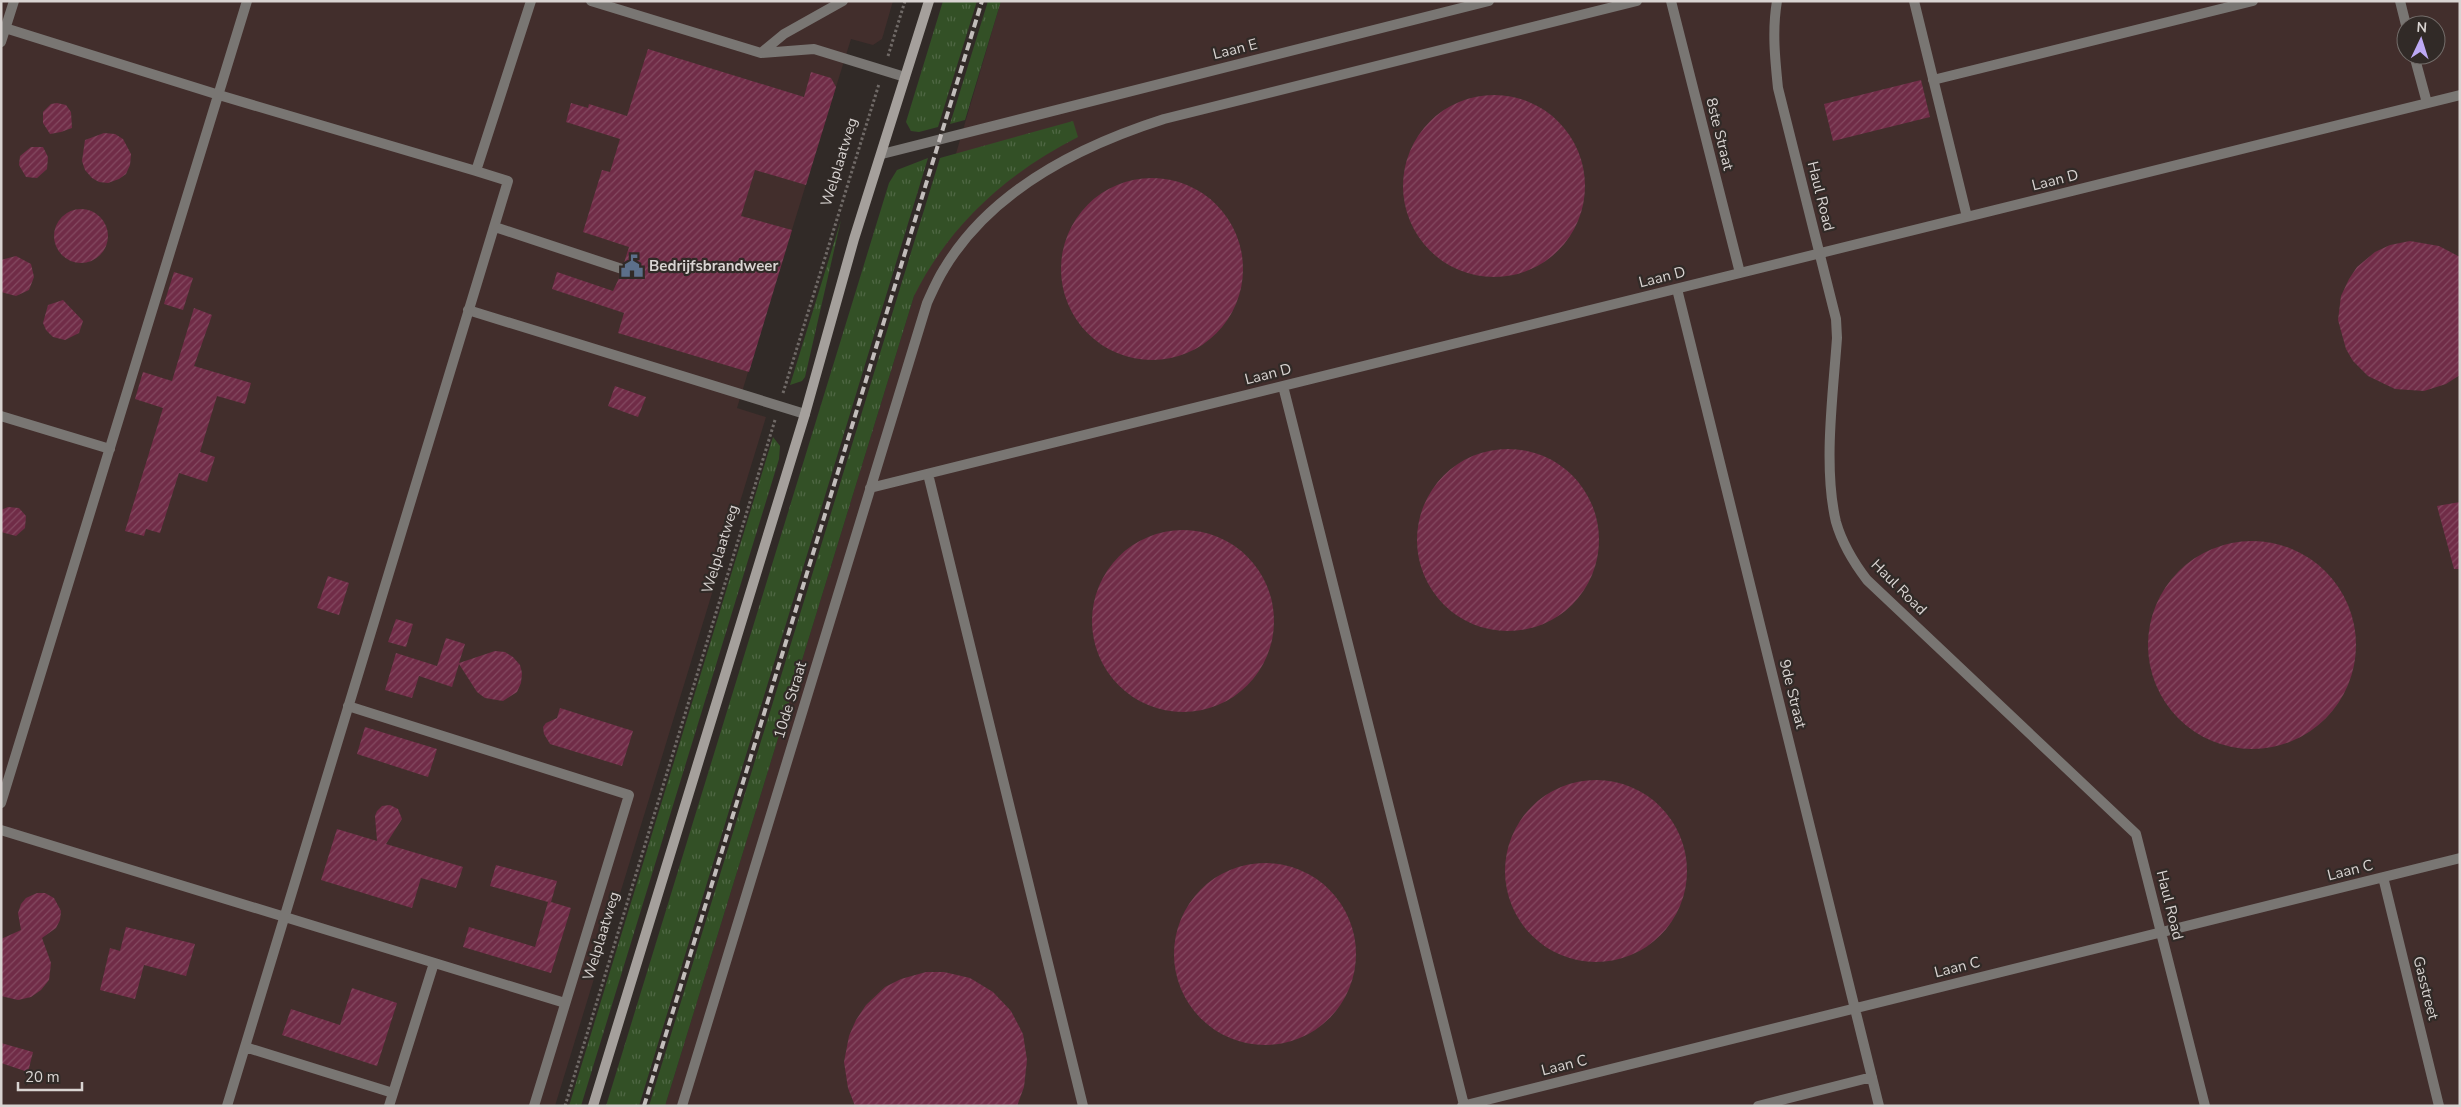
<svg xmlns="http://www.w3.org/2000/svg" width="2461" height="1107" font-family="'Nunito Sans',sans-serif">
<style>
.industrial{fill:#422e2c;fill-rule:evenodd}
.grass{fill:url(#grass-tufts)}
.building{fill:url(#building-hatch)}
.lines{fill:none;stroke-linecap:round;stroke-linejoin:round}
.path{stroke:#706a67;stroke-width:3;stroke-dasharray:2.5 2.5;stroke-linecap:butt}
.lane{stroke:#797673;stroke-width:10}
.secondary{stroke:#a5a09c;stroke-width:10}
.rail{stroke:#c2bdbb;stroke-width:4;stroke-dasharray:8 4;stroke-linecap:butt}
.labels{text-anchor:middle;stroke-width:4.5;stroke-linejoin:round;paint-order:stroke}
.street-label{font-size:15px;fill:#d9d4d2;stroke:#312a27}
.poi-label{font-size:15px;font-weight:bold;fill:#d9d4d2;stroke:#312a27;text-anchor:start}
</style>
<defs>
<pattern id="grass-tufts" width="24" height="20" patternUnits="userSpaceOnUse" patternTransform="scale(1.25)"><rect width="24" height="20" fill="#335026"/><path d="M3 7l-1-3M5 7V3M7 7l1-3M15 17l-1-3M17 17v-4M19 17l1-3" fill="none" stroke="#506845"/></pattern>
<pattern id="building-hatch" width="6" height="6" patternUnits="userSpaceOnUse" patternTransform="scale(1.25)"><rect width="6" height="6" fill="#702c47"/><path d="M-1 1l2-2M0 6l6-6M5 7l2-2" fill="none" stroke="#844a61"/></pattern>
</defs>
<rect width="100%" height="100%" fill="#312a27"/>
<!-- industrial -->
<path class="industrial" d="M1,1H893L882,39L873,45L851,39L836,87L737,408L766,417L555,1106H1Z
M1001,1H2460V1106H665L914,296ZM2406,25H2436V55H2406Z"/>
<!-- grass -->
<path class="grass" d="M943,1H977L938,127L919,132L911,131L906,122Z
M988,1H1001L965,120L950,124Z
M1073,121L1078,137C1007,173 950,224 914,296L665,1106H649L940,158Z
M928,158L639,1106H606L889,183L897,170Z
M841,220L805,377L802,381L790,385Z
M773,437L780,446L779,459L581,1106H569Z"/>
<!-- building -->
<path class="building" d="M648,49L804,97L811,72L831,78L836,87L806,185L755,170L741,216L792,230L749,372L618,333L624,313L552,289L557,272L613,291L620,276L628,272L629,267L624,263L629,247L583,232L602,170L610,172L620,139L566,122L571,103L588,108L589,104L627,116Z
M1921,80L1930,117L1833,141L1824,104Z
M1403 186a91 91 0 1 1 182 0a91 91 0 1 1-182 0Z
M57,103L66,105L71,112L72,128L61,132L50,134L43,123V112L51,104Z
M104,133L115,134L123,139L131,154L130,165L126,174L119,179L108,183L99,182L92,178L85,170L82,161L85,140Z
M31,147H43L48,157L47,169L37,178L26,177L19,165L20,156Z
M1061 269a91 91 0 1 1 182 0a91 91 0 1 1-182 0Z
M54 236a27 27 0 1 1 54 0a27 27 0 1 1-54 0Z
M2410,241L2439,246L2460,257V375L2446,384L2424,391L2395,389L2368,376L2353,361L2346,349L2338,320L2341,296L2349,279L2357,267L2375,252L2390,245Z
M16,256L31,264L34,277L29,290L16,296L1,292V260Z
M174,272L193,278L183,310L164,304Z
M63,300L83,321L79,333L65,340L53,337L46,330L43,323L48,305Z
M194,308L212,315L194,366L251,383L245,404L217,396L200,452L215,457L207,482L179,473L160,533L146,529L144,536L125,531L163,408L135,399L143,372L172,381Z
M615,386L646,397L638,417L608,406Z
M1417 540a91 91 0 1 1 182 0a91 91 0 1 1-182 0Z
M2460,502V569H2454L2437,506Z
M8,507L19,508L26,516L25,528L16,536L1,532V510Z
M1092 621a91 91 0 1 1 182 0a91 91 0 1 1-182 0Z
M2148 645a104 104 0 1 1 208 0a104 104 0 1 1-208 0Z
M328,576L349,583L339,615L317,608Z
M396,619L413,624L406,647L388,642Z
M446,638L465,644L459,663L495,651L505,652L513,657L520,665L522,673L521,683L517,692L503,701L485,698L477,692L459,664L452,687L419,676L412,698L385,690L396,653L437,666Z
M560,708L633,731L622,766L550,744L544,734L543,727L546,723L557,718Z
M365,727L437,749L428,777L357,754Z
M1505 871a91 91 0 1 1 182 0a91 91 0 1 1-182 0Z
M390,805L398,809L402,819L386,844L463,867L456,888L421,878L412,908L321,880L337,829L377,841L375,816L377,811L382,806Z
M1174 954a91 91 0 1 1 182 0a91 91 0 1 1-182 0Z
M496,865L557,881L551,902L571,908L551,973L463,947L469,927L535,947L548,902L490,886Z
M37,893H45L54,898L61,911L60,920L56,928L42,938L51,963L49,980L41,990L31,997L18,1000L1,996V939L21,930L18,913L21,904L26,898Z
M126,927L195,944L186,976L144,965L135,999L100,990L110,948L120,951Z
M926,972H944L970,978L993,992L1011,1011L1023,1034L1027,1060L1024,1087L1017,1106H855L848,1088L844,1062L849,1036L856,1020L866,1005L885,987L901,979Z
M352,988L397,1003L377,1066L282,1035L291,1009L340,1025Z
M1,1043L33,1052L28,1072L1,1063Z"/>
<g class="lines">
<!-- path -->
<path class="path" d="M888,56L905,1
M783,393L879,84
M565,1106L775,420"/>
<!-- lane -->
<path class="lane" d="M591,1L761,53L814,49L905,77
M1671,1L1740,273
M1777,1C1772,30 1775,59 1778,88L1836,319L1837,338C1833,395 1823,467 1836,522C1842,543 1854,563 1867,580L2136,834L2205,1106
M1914,1L1967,217
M2400,1L2406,25
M5,28L219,95L476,171
M1,42L14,1
M761,53L784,34L843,1
M2414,55L2427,103
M1933,80L2253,1
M882,154L1489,1
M495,227L622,269
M1677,289L1879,1106
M468,310L805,414
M1283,386L1464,1105
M1,416L110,449
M928,474L1083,1106
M870,488L2460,95
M348,706L629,795L534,1106
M1,803L247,1
M1,830L565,1003
M2383,877L2439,1106
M245,1047L393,1093
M227,1106L508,181L476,171L531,1
M389,1106L434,963
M682,1106L927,303C932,292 937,280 944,269C991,190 1079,146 1164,119L1637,1
M1462,1106L2460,858
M1758,1106L1872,1077"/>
<!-- secondary -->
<path class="secondary" d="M593,1106L805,414L854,239L929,1"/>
<!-- rail -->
<path class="rail" d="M644,1106L982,1"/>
</g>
<!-- icons -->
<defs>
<symbol id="civic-bare" viewBox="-9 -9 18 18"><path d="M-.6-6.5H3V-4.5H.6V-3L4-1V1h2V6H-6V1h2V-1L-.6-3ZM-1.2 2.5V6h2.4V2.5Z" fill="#5c6f8a" stroke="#312a27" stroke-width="2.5" paint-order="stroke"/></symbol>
</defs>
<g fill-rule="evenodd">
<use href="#civic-bare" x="616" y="250" width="32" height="32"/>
</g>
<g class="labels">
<!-- street labels -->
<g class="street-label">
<text transform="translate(1235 49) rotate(-14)" y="5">Laan E</text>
<text transform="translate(1720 134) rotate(76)" y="5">8ste Straat</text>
<text transform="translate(839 162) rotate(-73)" y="5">Welplaatweg</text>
<text transform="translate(2055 180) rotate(-14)" y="5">Laan D</text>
<text transform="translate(1821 196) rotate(76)" y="5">Haul Road</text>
<text transform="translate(1662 277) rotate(-14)" y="5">Laan D</text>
<text transform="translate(1268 374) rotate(-14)" y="5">Laan D</text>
<text transform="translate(720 549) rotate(-73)" y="5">Welplaatweg</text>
<text transform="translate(1899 587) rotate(45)" y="5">Haul Road</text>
<text transform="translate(1793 694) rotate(76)" y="5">9de Straat</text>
<text transform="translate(790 700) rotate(-73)" y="5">10de Straat</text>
<text transform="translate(2350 870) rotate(-14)" y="5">Laan C</text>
<text transform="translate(2170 905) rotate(76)" y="5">Haul Road</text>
<text transform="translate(601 936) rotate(-73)" y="5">Welplaatweg</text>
<text transform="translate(1957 967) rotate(-14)" y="5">Laan C</text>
<text transform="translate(2426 988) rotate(76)" y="5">Gasstreet</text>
<text transform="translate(1564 1065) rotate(-14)" y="5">Laan C</text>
</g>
<!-- poi labels -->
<g class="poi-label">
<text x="649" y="271">Bedrijfsbrandweer</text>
</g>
</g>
<!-- border -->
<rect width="2461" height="1107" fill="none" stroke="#d9d4d2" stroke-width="5"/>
<!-- north arrow -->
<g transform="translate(2421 40) rotate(4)"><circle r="24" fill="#312a27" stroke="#746e6b"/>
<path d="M0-4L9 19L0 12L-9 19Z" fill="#bda9f5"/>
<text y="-8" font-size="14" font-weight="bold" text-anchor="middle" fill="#d9d4d2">N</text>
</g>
<!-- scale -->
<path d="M18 1082v8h64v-8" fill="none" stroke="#d9d4d2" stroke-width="2.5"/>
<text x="25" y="1082" font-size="15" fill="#d9d4d2" stroke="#312a27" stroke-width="4" paint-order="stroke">20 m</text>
</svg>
